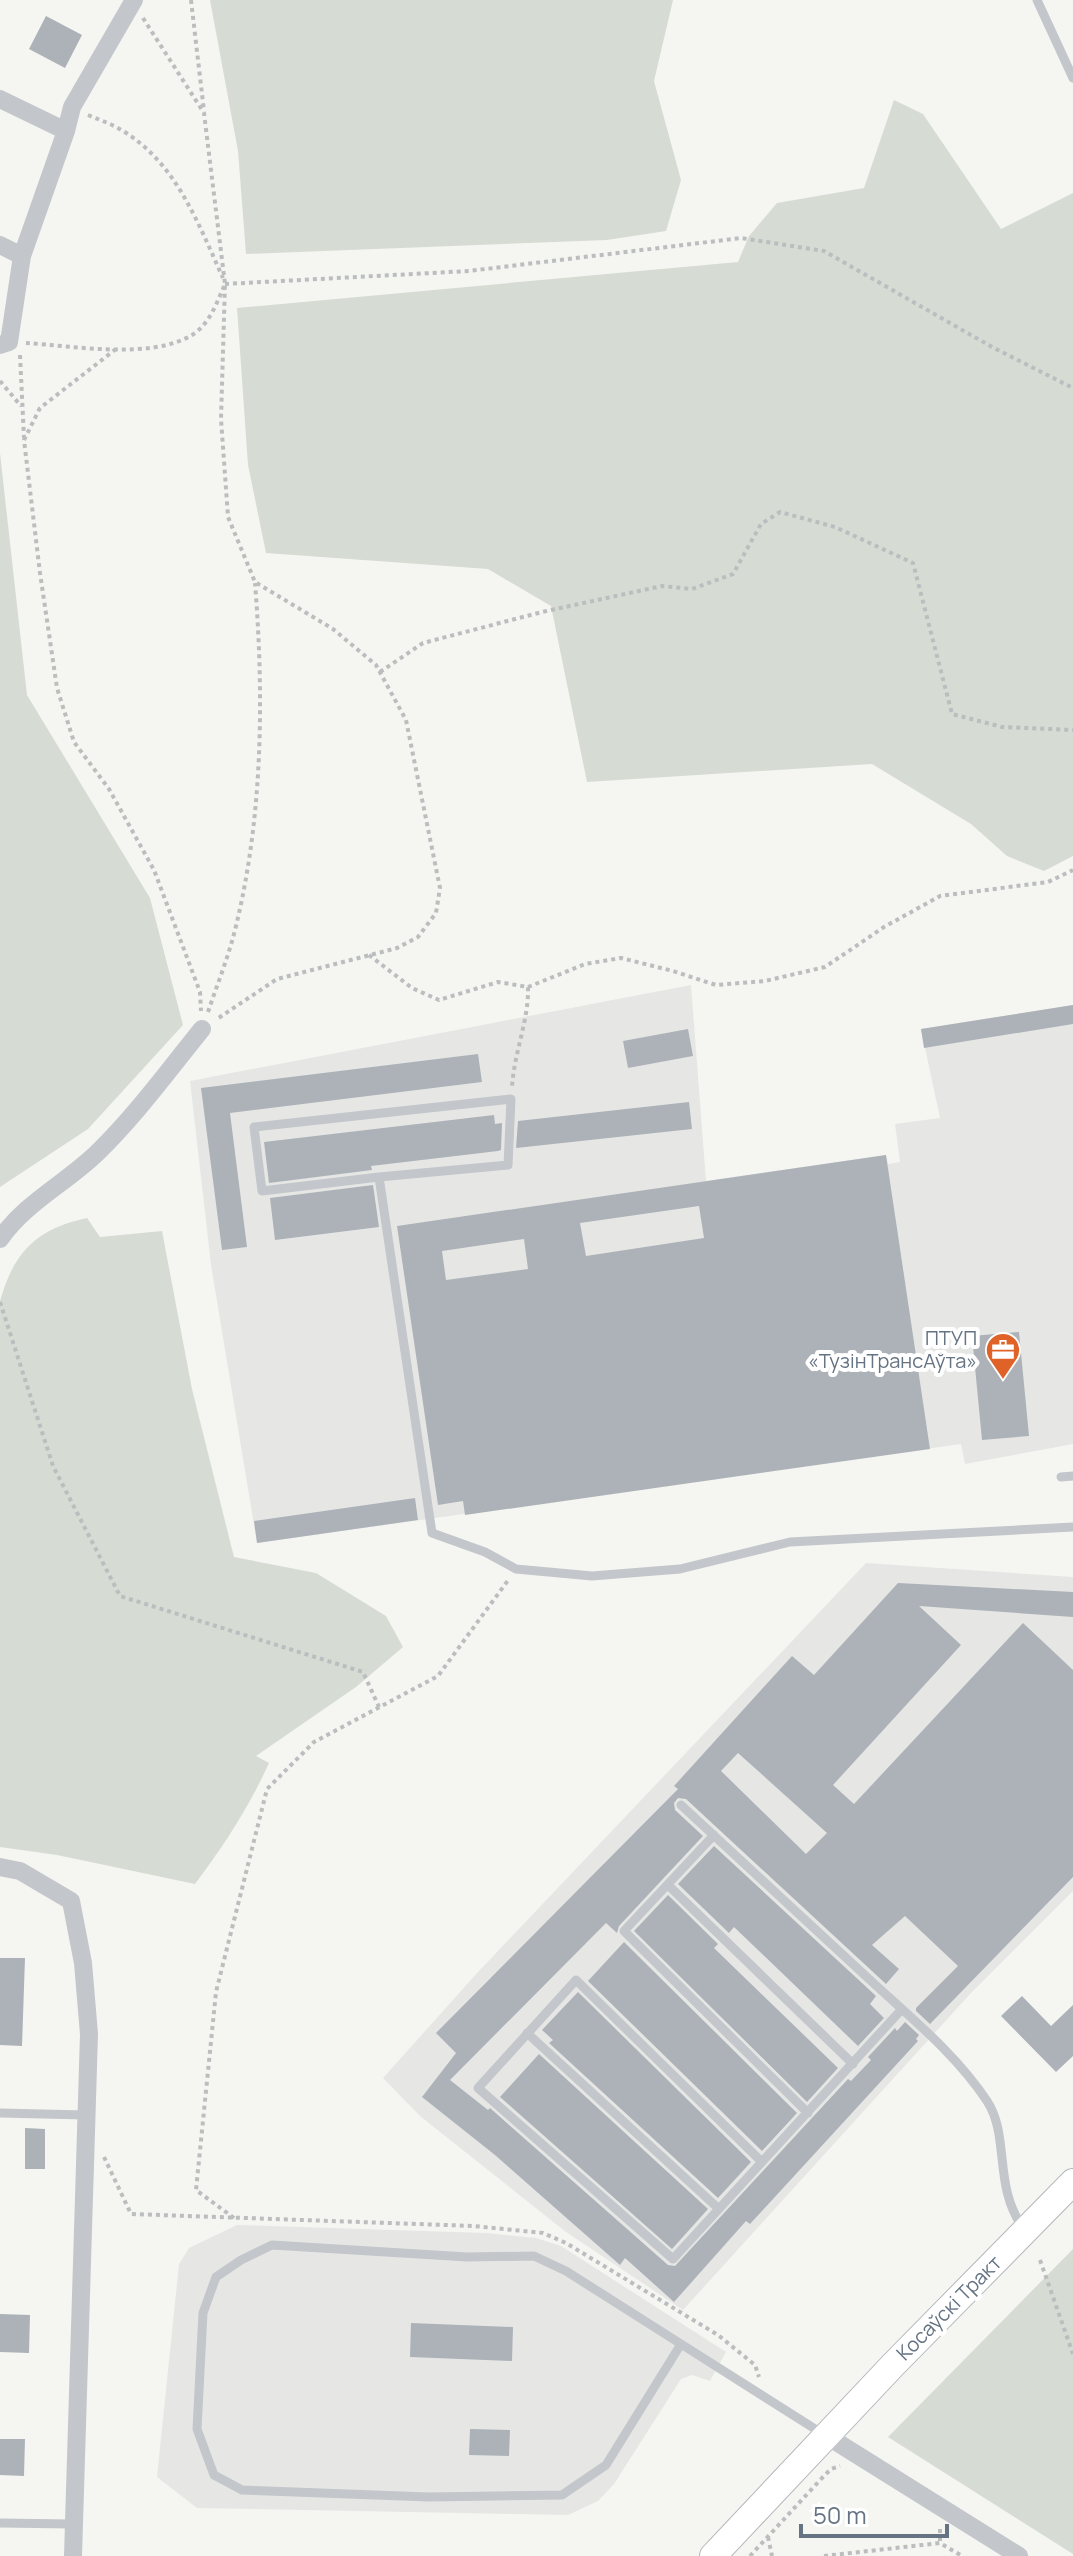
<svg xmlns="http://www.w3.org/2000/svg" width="1073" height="2556" font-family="Manrope,sans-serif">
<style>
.built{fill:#e6e7e5}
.green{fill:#d6dcd3}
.building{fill:#acb2b8;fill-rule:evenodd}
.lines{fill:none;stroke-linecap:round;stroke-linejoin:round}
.secondary-casing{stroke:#b3b8bd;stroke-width:28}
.path{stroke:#bbbdbf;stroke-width:4;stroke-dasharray:4 4;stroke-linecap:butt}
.service{stroke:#c3c6ca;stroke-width:9}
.minor{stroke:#c3c6ca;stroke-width:18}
.secondary{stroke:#fff;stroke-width:26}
.labels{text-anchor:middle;stroke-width:8;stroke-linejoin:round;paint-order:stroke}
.poi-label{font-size:20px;fill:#657383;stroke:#fff;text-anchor:end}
.street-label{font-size:20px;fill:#657383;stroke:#fff}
</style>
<rect width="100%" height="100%" fill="#f5f6f2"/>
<!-- built -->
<path class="built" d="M691,985L706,1181L886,1155L888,1164L900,1162L895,1124L940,1118L921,1029L1073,1005V1444L965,1464L961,1444L257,1543L211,1265L190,1081Z
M866,1563L1073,1577V1891L971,1993L683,2310L566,2232L420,2116L383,2078L478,1972Z
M237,2225L486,2233L536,2238L561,2246L726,2352L710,2381L692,2375L681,2379L614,2484L598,2501L568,2515L197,2508L157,2477L179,2264L189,2248Z"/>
<!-- green -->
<path class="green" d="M210,0H673L654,81L681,180L666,231L607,240L246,254L238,151Z
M894,100L923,114L1001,229L1073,193V856L1044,871L1007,856L971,824L872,764L587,782L551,606L488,569L266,553L248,465L237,308L738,262L749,236L777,203L864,188Z
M0,453L27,695L150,898L183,1025L88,1129L0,1187Z
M87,1218L100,1237L162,1231L192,1389L234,1557L316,1573L386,1616L403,1647L356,1687L256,1756L269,1763C249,1807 224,1846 195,1884L57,1855L0,1847V1301C14,1252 36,1229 87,1218Z
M1073,2249V2554L888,2437Z"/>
<!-- building -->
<path class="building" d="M46,16L82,35L65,68L29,49Z
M1073,1005V1024L924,1048L921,1029Z
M688,1029L693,1056L628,1068L623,1041Z
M478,1054L482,1082L230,1113L247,1247L222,1250L201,1088Z
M689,1102L692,1129L516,1148L518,1121Z
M494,1115L495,1124L502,1123L501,1150L498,1151L371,1166L372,1170L269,1183L264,1142Z
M886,1155L930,1449L465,1515L463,1501L438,1505L397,1226ZM699,1206L704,1238L586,1256L580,1223ZM524,1239L528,1269L446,1280L442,1251Z
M373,1185L379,1227L275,1240L270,1198Z
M1019,1332L1029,1436L982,1440L972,1336Z
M415,1498L418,1520L257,1543L254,1521Z
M898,1583L1073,1592V1617L919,1606L961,1645L833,1785L854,1804L1023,1623L1073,1670V1877L930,2024L916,2011V2008L958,1966L905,1916L872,1945L899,1969L886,1984L686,1799L678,1798L674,1803L675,1810L703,1836L619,1926L617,1933L606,1923L450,2080L488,2110L490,2108L668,2265L675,2266L848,2079L851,2081L871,2060L868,2057L895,2028L897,2031L905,2022L919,2035L916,2039L918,2041L750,2224L746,2221L674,2302L625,2258L620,2265L495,2155L422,2097L456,2053L436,2033L678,1789L674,1786L792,1656L814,1675ZM738,1753L827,1833L806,1854L721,1771Z
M714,1846L876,1996L870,2004L884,2018L858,2046L734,1927L729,1933L678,1884Z
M668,1895L718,1944L714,1948L838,2068L807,2102L634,1931Z
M624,1942L797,2113L762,2151L588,1981Z
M0,1958H25L22,2046L0,2045Z
M578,1992L751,2162L718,2198L549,2043L553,2040L542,2030Z
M1022,1996L1051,2026L1073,2005V2056L1056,2072L1001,2016Z
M539,2054L708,2209L672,2249L500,2097Z
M25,2128L45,2129V2169H25Z
M0,2314L30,2315L29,2353L0,2352Z
M411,2323L513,2327L512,2361L410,2357Z
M470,2429L510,2430L509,2456L469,2455Z
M0,2439H25L24,2476L0,2475Z"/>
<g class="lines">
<defs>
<path id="secondary" d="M713,2556L893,2365L1073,2182"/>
</defs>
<!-- secondary casing -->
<use href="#secondary" class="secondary-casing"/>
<!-- path -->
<path class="path" d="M191,0L204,111
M143,18L204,113L225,284
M88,115C100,120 112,124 123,131C176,163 198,223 223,278
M225,284L469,271L741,238L824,251L992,347L1073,388
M26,343C74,346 150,360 192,335C210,324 217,302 225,284L221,419L228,517L255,582L333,629L376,665L406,720L440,888L436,913L418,937L397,948L277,979L217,1019
M116,349L40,408L24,440L40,573L57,688L74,742L109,789L154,870L200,992L201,1011
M20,355L24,438
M0,381L21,406
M380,672L423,643L542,612L662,586L692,589L733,574L761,524L780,512L835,527L913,563L952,714L1002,727L1073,730
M369,955L412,988L439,1000L498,982L528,987C529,1020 514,1053 512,1087
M528,987L585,964L621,958L673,971L716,985L765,981L825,967L884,927L940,896L1048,882L1073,870
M208,1012C217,985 228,958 235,930C263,818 264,697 255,583
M0,1302L53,1466L120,1596L363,1672L379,1707
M104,2157L131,2214L474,2226L543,2233L566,2243L718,2335L755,2365L759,2377
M234,2218L196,2190L216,1992L267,1789L314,1742L438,1676L509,1579
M1040,2260L1073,2354
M940,2529V2543
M768,2537L772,2556
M750,2556L822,2478L831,2469L840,2466
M824,2556L940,2543L962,2556"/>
<!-- service -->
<path class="service" d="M1037,0L1073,78
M379,1177L508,1165L511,1099L254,1127L262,1191L379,1177L432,1533L485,1552L516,1569L592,1576L680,1569L790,1542L1073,1527
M1061,1477L1073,1476
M681,1805C744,1863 806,1921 869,1979C910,2017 956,2054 987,2101C1010,2136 993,2186 1023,2228
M714,1835L624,1931L808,2113
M668,1885L853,2064
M527,2033L719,2209
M0,2113L85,2115
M762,2162L576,1980L478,2088L673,2259L902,2009
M681,2344L566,2271L534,2256L467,2257L272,2245L241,2260L216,2277L203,2313L197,2429L214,2475L242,2490L429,2497L562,2495L606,2465L681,2344L823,2434
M0,2523L73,2524"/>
<!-- minor -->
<path class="minor" d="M0,99L66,131
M0,245L22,256
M0,345L9,342L22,256L66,131L72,107L134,0
M0,1239C25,1203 66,1183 97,1153C136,1115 168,1071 202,1029
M0,1867L20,1871L71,1901L83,1963L89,2034L73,2556
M827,2436L1019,2556"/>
<!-- secondary -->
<use href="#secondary" class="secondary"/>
</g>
<!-- icons -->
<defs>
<symbol id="office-pin" viewBox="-11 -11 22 30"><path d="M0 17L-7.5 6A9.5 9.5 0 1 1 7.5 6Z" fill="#df6329" stroke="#fff"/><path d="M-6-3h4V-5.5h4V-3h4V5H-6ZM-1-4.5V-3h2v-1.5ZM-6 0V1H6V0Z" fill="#fff"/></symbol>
</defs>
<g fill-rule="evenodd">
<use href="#office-pin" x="983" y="1330" width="40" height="54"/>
</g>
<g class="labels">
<!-- poi labels -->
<g class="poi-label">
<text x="977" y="1345">ПТУП<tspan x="977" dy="23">«ТузінТрансАўта»</tspan></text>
</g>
<!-- street labels -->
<g class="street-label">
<text transform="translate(949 2308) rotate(-45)" y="7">Косаўскі Тракт</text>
</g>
</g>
<!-- scale -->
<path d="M801 2524v12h146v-12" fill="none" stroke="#657383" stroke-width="4"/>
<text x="813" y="2524" font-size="24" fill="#657383" stroke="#ffffff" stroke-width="6" paint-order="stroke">50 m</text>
</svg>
